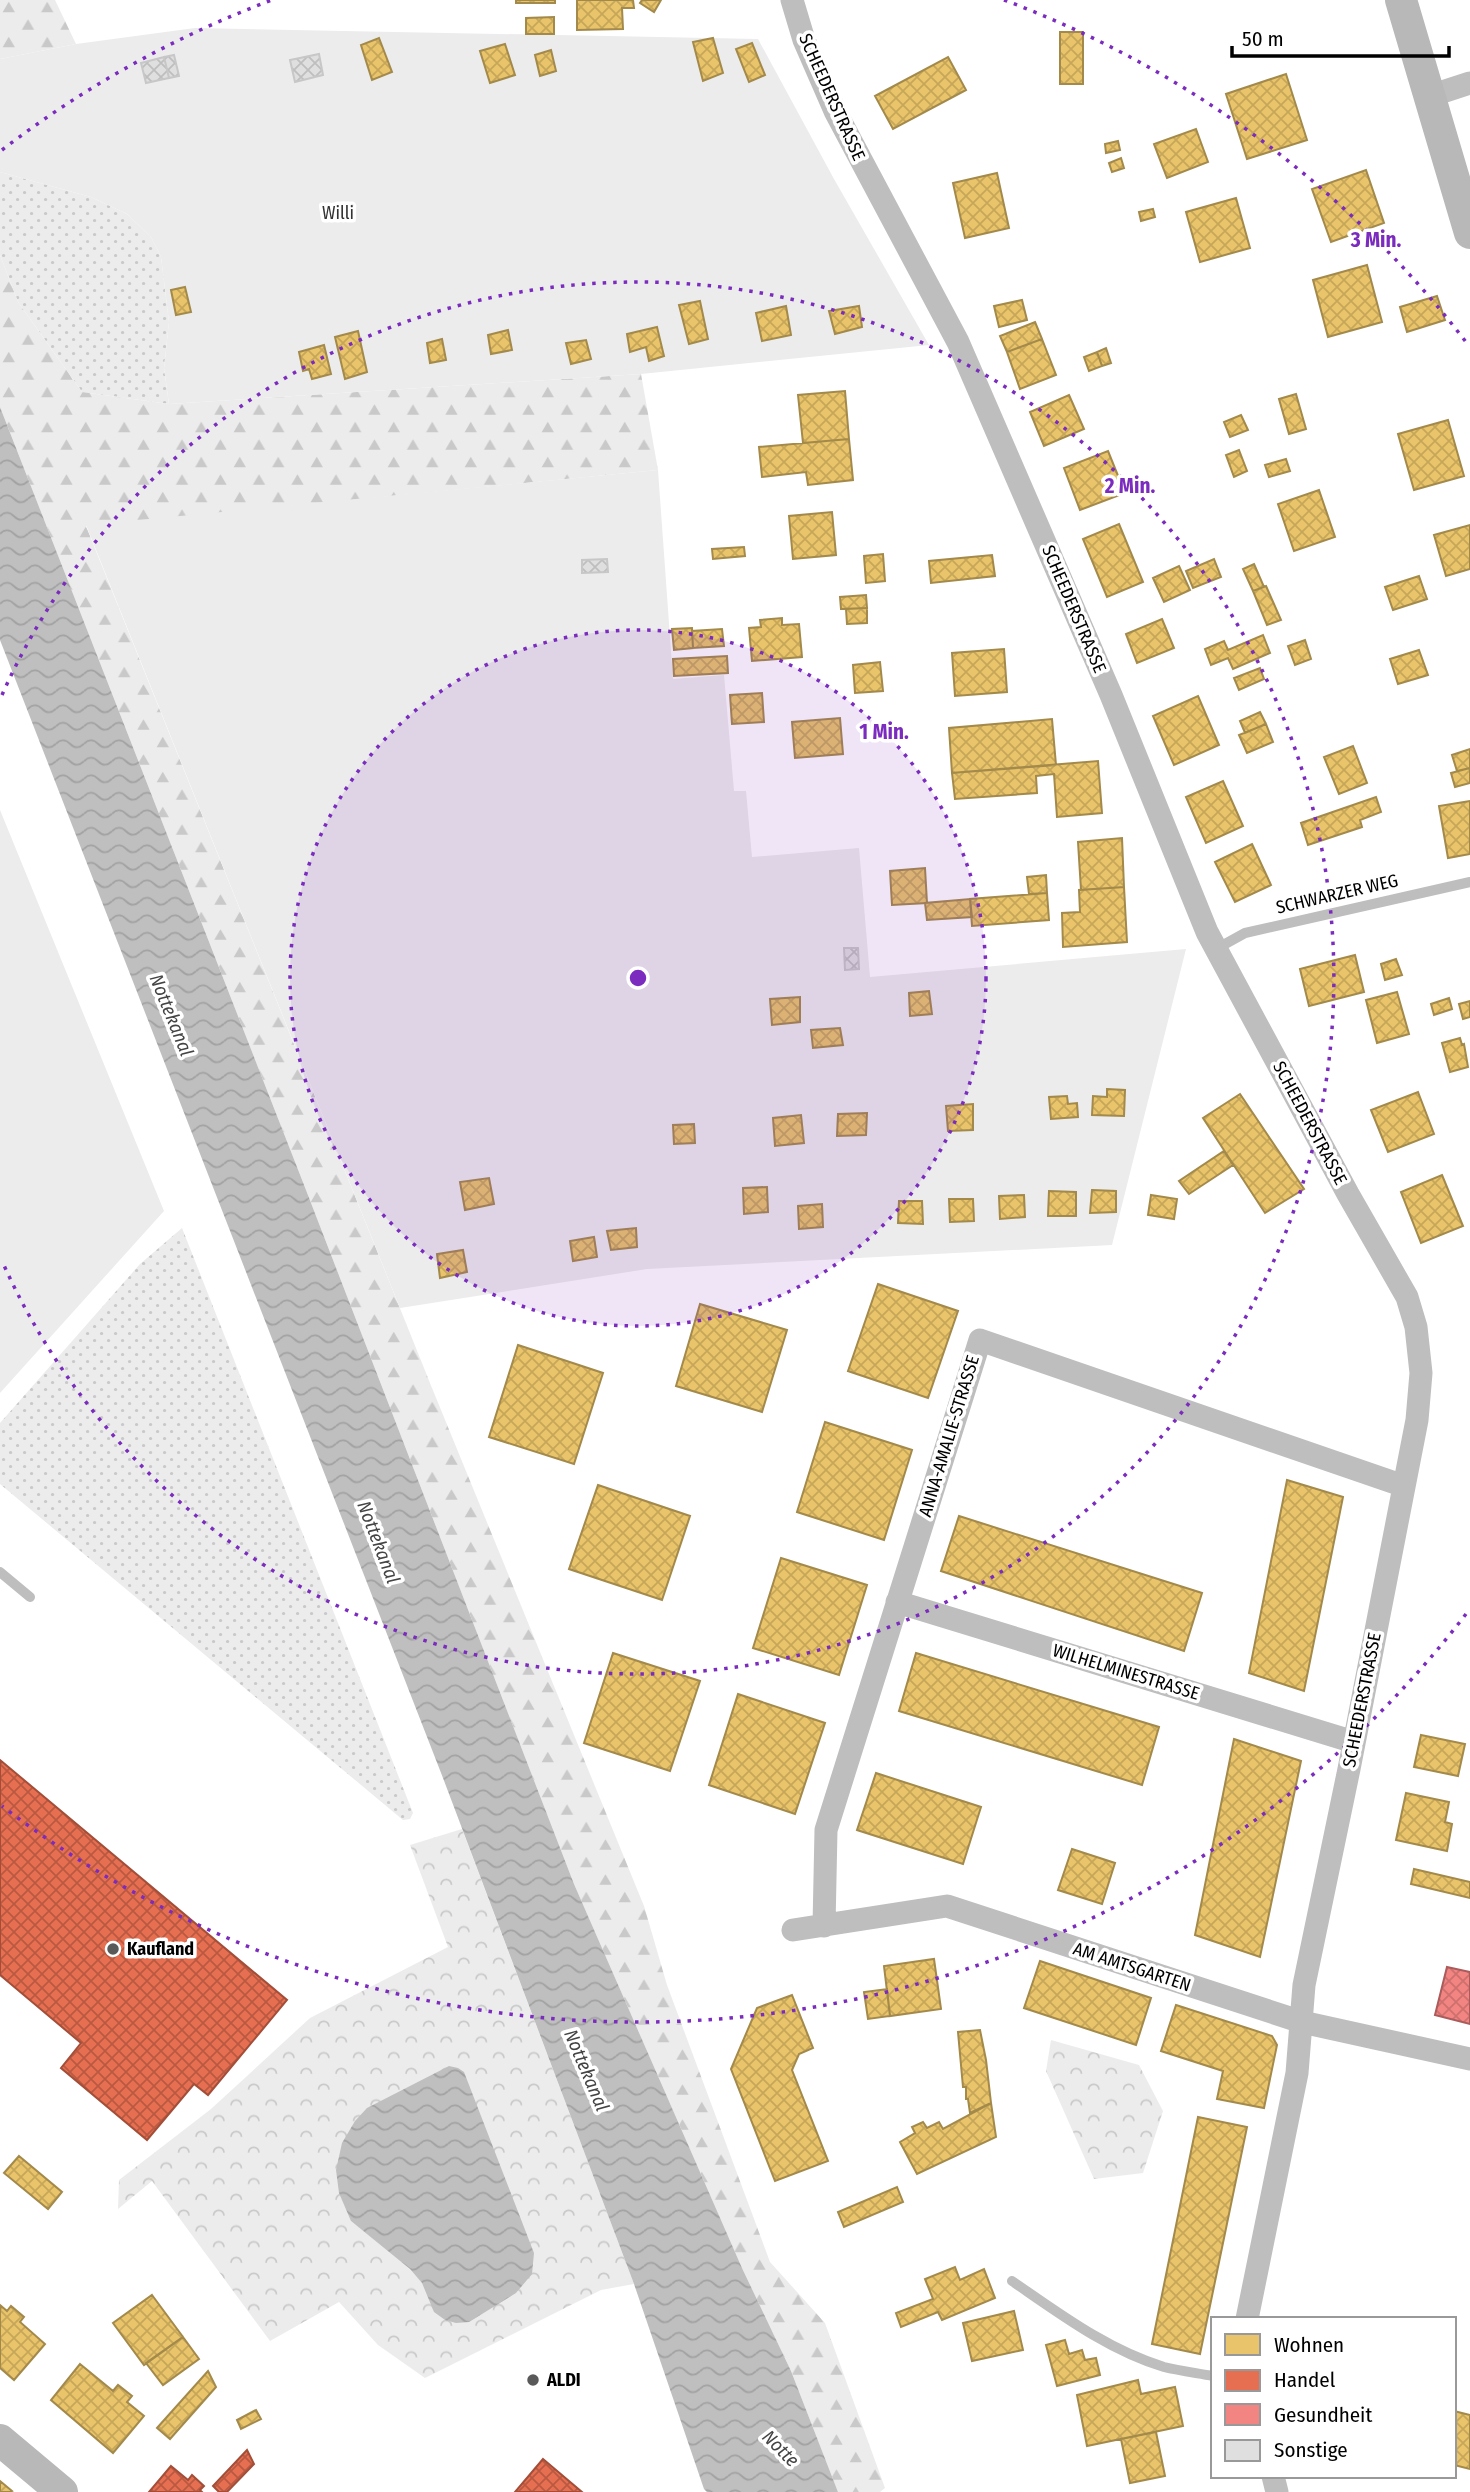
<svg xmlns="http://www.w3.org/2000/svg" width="1470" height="2492" font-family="'Fira Sans Condensed',sans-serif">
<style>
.grass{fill:url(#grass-dots)}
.forest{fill:url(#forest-firs)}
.park{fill:url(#park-crowns);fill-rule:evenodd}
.garden{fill:#ececec}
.water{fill:url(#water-waves)}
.homes{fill:url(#homes-cross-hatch);stroke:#a3894a;stroke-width:2}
.shops{fill:url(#shops-cross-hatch);stroke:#a24e39;stroke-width:2}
.health{fill:url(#health-cross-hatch);stroke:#a95c5b;stroke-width:2}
.building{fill:url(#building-cross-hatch);stroke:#c7c7c7;stroke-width:2}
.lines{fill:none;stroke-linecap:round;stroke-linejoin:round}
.service{stroke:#bebebe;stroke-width:10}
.minor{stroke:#bebebe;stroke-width:23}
.secondary{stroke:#b8b8b8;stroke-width:32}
.ring{fill:none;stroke:#7b2cbf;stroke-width:3.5;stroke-dasharray:3.5 7}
.poi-dot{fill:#595959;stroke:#fff;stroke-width:2.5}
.labels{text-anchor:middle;stroke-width:7;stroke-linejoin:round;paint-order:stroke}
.street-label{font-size:18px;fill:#000;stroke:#fff}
.park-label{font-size:18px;fill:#333;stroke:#fff}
.poi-label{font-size:18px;font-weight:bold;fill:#000;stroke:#fff;text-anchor:start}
.water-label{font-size:19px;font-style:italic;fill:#444;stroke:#fff}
.centre{fill:#7b2cbf;stroke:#fff;stroke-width:3.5}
.ring-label{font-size:21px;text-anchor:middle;font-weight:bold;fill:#7b2cbf;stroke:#fff;stroke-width:7;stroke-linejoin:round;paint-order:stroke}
</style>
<defs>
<pattern id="grass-dots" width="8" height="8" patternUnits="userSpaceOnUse" patternTransform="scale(1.75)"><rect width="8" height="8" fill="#ececec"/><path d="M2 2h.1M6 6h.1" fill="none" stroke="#c9c9c9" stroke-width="1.8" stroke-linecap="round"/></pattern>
<pattern id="forest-firs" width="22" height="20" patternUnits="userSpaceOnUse" patternTransform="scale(1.75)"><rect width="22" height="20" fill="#ececec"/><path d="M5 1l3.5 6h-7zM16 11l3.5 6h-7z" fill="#c9c9c9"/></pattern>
<pattern id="park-crowns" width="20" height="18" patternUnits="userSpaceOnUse" patternTransform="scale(1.75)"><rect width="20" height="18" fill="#ececec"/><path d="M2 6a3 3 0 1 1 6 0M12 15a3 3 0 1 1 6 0" fill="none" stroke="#c9c9c9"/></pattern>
<pattern id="water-waves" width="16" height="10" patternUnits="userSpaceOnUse" patternTransform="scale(1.75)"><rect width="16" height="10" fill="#bfbfbf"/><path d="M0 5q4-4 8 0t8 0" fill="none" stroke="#a2a2a2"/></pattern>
<pattern id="homes-cross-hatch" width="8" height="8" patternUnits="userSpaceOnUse" patternTransform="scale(1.75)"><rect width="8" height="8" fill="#e9c46a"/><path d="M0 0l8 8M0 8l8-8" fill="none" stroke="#c6a75a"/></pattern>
<pattern id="shops-cross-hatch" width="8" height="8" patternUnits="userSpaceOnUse" patternTransform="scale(1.75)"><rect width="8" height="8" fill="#e76f51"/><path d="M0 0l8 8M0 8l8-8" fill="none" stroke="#b95941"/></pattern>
<pattern id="health-cross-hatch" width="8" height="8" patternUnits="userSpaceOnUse" patternTransform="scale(1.75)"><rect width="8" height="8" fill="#f28482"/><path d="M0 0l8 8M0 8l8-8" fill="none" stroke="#ce706e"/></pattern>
<pattern id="building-cross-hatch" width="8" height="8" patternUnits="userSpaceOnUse" patternTransform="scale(1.75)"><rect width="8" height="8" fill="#dfdfdf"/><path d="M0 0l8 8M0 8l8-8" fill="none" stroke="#bebebe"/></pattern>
</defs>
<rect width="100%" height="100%" fill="#fff"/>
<!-- grass -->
<path class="grass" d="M0,172L91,197L127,214L151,237L161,257L169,322L164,368L169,404L82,392L18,302L0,255Z
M182,1228L413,1813L410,1819L403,1820L0,1484V1423L140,1264Z"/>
<!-- forest -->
<path class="forest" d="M0,0H55L76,44L0,59Z
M0,255L18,302L82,392L169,404L641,374L658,470L86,526L432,1388L644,1906L667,1985L770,2262L825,2323L885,2488L880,2492H838L791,2371L742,2268L574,1884L306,1190L0,407Z"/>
<!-- park -->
<path class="park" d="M462,1829L634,2284L601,2290L425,2378L378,2345L339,2302L270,2341L152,2181L118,2209L119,2180L211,2109L310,2018L448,1947L410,1845ZM355,2121L445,2320C428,2308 431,2293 419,2279C400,2257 374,2239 351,2221Z
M1051,2040L1139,2065L1163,2111L1143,2173L1094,2179L1046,2071Z"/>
<!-- garden -->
<path class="garden" d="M195,28L758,39L834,179L929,345L641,374L169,404L164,368L169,322L161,257L151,237L127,214L91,197L0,172V59L76,44Z
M658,470L673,679L724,675L734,791H746L752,857L859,848L870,977L1186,949L1112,1245L647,1269L400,1308L86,525Z
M0,810L164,1211L0,1393Z"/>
<!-- water -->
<path class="water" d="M0,407L306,1190L574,1884L742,2268L791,2371L838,2492H707L704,2489L634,2284L443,1778L0,640Z
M449,2066L458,2068L464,2072L534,2253L532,2274L516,2293L469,2322L456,2323L445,2320L434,2312L422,2283L410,2269L351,2221L339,2193L336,2170L342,2143L355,2121L367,2108Z"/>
<!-- homes -->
<path class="homes" d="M516,0H555V3H516Z
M577,0H633L634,8H622L623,29L577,30Z
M642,0H661L654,12L640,3Z
M554,17V34H526V18Z
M1060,32H1083V84H1060Z
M379,38L392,72L372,80L361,45Z
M713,38L723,73L703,81L693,42Z
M752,43L765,75L749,82L736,49Z
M505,44L515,75L490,83L480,51Z
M551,50L556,71L540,76L535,55Z
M948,57L966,90L893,129L875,96Z
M1286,74L1307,140L1247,159L1226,94Z
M1196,129L1208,162L1167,178L1154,144Z
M1118,141L1120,150L1106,153L1105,144Z
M1121,158L1124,168L1112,172L1109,163Z
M1366,170L1384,223L1331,242L1312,189Z
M997,173L1009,228L965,238L953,183Z
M1236,198L1250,248L1200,262L1186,212Z
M1153,209L1155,217L1141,221L1139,212Z
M1367,265L1382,322L1328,337L1313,280Z
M185,287L191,312L176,315L171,290Z
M1437,296L1445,320L1407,332L1400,307Z
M1022,300L1027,320L999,327L994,306Z
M700,301L708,339L689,344L679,305Z
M786,306L791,335L762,341L756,313Z
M859,306L862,327L835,334L829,311Z
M1035,322L1042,339L1007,352L1000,336Z
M657,327L664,356L649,361L646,347L630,352L627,334Z
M508,330L512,350L491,354L488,335Z
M358,331L367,372L345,379L335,337Z
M442,339L446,360L430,363L427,343Z
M1042,339L1056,375L1020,389L1007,352Z
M586,340L591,359L571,364L566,343Z
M324,345L331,374L312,379L309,369L303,371L299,352Z
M1106,348L1111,363L1102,366L1097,352Z
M1097,352L1102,366L1089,371L1084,357Z
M845,391L849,439L803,443L798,395Z
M1296,394L1306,429L1289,434L1279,399Z
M1069,395L1084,429L1044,446L1030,412Z
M1241,415L1248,430L1230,437L1224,422Z
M1448,420L1464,476L1414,490L1398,434Z
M849,439L853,480L808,485L806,472L762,477L759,447Z
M1239,450L1247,471L1234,477L1226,455Z
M1108,451L1125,493L1080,510L1064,468Z
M1286,459L1290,471L1269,477L1265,465Z
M1319,490L1335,537L1294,551L1278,504Z
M832,512L836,555L793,559L789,516Z
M1119,524L1143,582L1107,597L1083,539Z
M1470,525V569L1446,576L1434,535Z
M744,547L745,556L713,559L712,549Z
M883,554L885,581L866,583L864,556Z
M992,555L995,576L931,583L929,561Z
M1214,559L1221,577L1193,588L1186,571Z
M1254,564L1264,587L1253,591L1243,569Z
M1179,566L1190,590L1164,602L1153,578Z
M1419,576L1427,599L1393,610L1385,587Z
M1266,586L1281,620L1267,625L1253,591Z
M866,595L867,608L841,609L840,597Z
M867,608V623L847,624L846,609Z
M782,618V625L799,624L802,657L752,661L749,628L761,627L760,620Z
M1162,619L1174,648L1137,663L1126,634Z
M692,628L693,648L674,650L672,629Z
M722,629L724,646L693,648L692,631Z
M1263,635L1270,653L1233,669L1228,658L1211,665L1205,649L1224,641L1228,650Z
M1305,640L1311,659L1295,665L1288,646Z
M1004,649L1007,692L955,696L952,653Z
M1419,650L1428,675L1398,684L1390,659Z
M727,656L728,673L674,676L673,659Z
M880,662L883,691L855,693L853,665Z
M1260,668L1264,679L1239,690L1234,678Z
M762,693L764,722L732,724L730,695Z
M1198,696L1219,745L1174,765L1153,716Z
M1260,712L1266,724L1245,733L1240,721Z
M840,718L843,754L795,758L792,722Z
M1052,719L1056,765L952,773L949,728Z
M1266,724L1273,742L1247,753L1239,735Z
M1353,746L1367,783L1339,794L1324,757Z
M1470,749V768L1457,771L1452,755Z
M1098,761L1102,813L1057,817L1054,774L1036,776L1037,793L955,799L952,773Z
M1470,768V783L1455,787L1451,773Z
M1223,781L1243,826L1206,843L1186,797Z
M1376,797L1381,812L1360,820L1362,827L1308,845L1301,823Z
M1470,801V854L1448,858L1439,806Z
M1122,838L1124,887L1081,890L1078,842Z
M1252,844L1271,885L1235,902L1215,862Z
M925,868L927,903L892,905L890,871Z
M1046,875L1047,893L1029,894L1027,877Z
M1124,887L1127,942L1063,947L1062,913L1080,912L1079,890Z
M1047,893L1049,920L972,926L970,899Z
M970,899L972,917L927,920L925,903Z
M1355,955L1364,992L1309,1006L1300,969Z
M1396,959L1402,975L1385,980L1381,964Z
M929,991L932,1014L910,1016L909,993Z
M1397,992L1409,1034L1377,1043L1366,1000Z
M800,997V1022L772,1025L770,999Z
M1449,998L1452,1009L1434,1015L1431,1004Z
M1470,1001V1017L1463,1019L1459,1004Z
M840,1028L843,1045L813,1048L811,1030Z
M1460,1038L1462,1045L1464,1044L1468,1067L1450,1072L1442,1043Z
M1107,1089L1125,1090L1124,1116L1092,1115L1093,1096L1107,1097Z
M1418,1092L1434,1134L1388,1152L1371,1110Z
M1240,1094L1304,1189L1265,1213L1203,1118Z
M1067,1096L1068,1104L1077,1103L1078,1117L1051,1119L1049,1097Z
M973,1104V1130L948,1131L946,1106Z
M867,1113L866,1135L837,1136L838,1114Z
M801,1115L804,1143L775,1146L773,1118Z
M694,1124L695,1143L674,1144L673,1125Z
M1224,1151L1233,1165L1189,1194L1179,1181Z
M1442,1175L1463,1226L1421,1243L1401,1192Z
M489,1178L494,1204L465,1210L460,1182Z
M767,1187L768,1212L744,1214L743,1188Z
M1092,1190L1116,1191V1212L1090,1213Z
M1049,1191L1076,1192V1216H1048Z
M1024,1195L1025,1217L1000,1219L999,1196Z
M1151,1195L1177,1199L1174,1219L1148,1215Z
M949,1199H973L974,1221L950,1222Z
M899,1201H922L923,1224L898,1223Z
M822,1204L823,1227L799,1229L798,1206Z
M636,1228L637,1247L611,1250L607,1231Z
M594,1237L597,1257L573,1261L570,1241Z
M463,1250L467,1272L440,1278L437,1254Z
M878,1284L958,1311L928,1398L848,1371Z
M700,1304L787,1330L762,1412L676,1386Z
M518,1345L603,1373L574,1464L489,1437Z
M825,1422L912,1450L884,1540L797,1512Z
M1287,1480L1343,1497L1304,1691L1249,1673Z
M598,1485L690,1516L662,1600L569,1569Z
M959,1516L1202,1593L1184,1651L941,1571Z
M781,1558L867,1585L839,1675L753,1648Z
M613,1653L700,1681L670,1771L584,1743Z
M916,1653L1159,1727L1142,1785L899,1711Z
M738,1694L825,1723L795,1814L709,1785Z
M1421,1735L1465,1744L1458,1776L1414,1767Z
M1234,1739L1301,1761L1260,1957L1195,1935Z
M876,1773L981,1807L963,1864L857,1830Z
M1406,1793L1449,1802L1445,1822L1452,1824L1447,1851L1396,1840Z
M1072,1849L1115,1863L1102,1904L1058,1890Z
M1414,1869L1470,1882V1898L1411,1884Z
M934,1959L941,2009L890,2016L884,1966Z
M1040,1961L1151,1998L1136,2045L1024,2008Z
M887,1989L890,2016L868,2019L864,1992Z
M792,1995L813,2048L799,2054L792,2070L828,2161L775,2181L731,2069L757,2008Z
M1176,2005L1272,2036L1277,2045L1264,2108L1217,2099L1223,2071L1161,2051Z
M980,2030L986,2060L991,2103L970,2113L968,2099H966V2087H963L958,2032Z
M991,2103L996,2137L917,2174L900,2142L915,2133L912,2127L923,2122L927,2128L939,2122L943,2129Z
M1198,2117L1247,2127L1200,2354L1152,2344Z
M19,2156L62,2192L48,2209L4,2173Z
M897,2187L903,2202L844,2227L838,2212Z
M955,2267L960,2280L984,2269L995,2298L942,2320L938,2312L901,2327L896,2313L933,2299L925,2279Z
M152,2295L183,2337L144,2365L113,2323Z
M0,2305L7,2311L11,2306L24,2317L20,2322L45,2344L14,2380L0,2368Z
M1014,2311L1023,2350L972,2361L963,2323Z
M183,2337L199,2359L163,2385L146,2363Z
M1065,2340L1069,2354L1082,2350L1085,2360L1096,2358L1100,2375L1057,2386L1046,2345Z
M80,2364L113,2391L118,2385L132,2396L127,2402L144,2416L113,2453L51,2400Z
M208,2371L216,2387L170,2439L157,2428Z
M1138,2380L1141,2394L1175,2387L1183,2426L1087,2446L1077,2395Z
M256,2410L261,2419L241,2429L237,2420Z
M1454,2411L1470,2415V2469L1454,2465Z
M1156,2432L1165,2476L1130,2483L1121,2439Z
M0,2481L12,2491L10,2492H0Z"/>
<!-- shops -->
<path class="shops" d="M0,1760L287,2000L208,2095L194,2084L147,2140L61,2068L81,2043L0,1975Z
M247,2450L254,2464L227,2492H219L213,2486Z
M543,2459L582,2492H515Z
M171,2466L188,2480L192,2475L204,2486L200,2490L202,2492H149Z"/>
<!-- health -->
<path class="health" d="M1447,1967L1470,1972V2024L1435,2015Z"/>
<!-- building -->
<path class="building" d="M319,54L323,75L295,82L290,60Z
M174,55L179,76L169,78L164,57Z
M164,57L169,78L146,83L141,63Z
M607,559L608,572L582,573V560Z
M844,948H858L859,969L845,970Z"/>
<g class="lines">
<!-- service -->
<path class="service" d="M1216,949L1245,933L1470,882
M0,1572L30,1597
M1012,2281C1060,2314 1108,2350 1164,2367C1180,2371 1197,2373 1213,2376"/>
<!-- minor -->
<path class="minor" d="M792,0L804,40L835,111L958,342L1111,695L1207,932L1348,1194L1407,1297L1416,1327L1421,1373L1417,1420L1349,1769L1304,1985L1297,2073L1247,2319
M1430,96L1470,83
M897,1602L1354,1742
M824,1926L826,1830L980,1340L1404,1486
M793,1930L947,1906L1302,2022L1470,2059
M1273,2476L1277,2492"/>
<!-- secondary -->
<path class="secondary" d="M1401,0L1470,233
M0,2440L62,2492"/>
</g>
<!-- distance rings -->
<circle cx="638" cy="978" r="348" fill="#7b2cbf" fill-opacity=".12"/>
<g class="ring">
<circle cx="638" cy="978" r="348"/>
<path d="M2 695A696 696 0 1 1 2 1261"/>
<path d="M1466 1614A1044 1044 0 0 1 2 1806M2 150A1044 1044 0 0 1 272 0M1004 0A1044 1044 0 0 1 1466 342"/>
</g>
<!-- markers -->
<g class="poi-dot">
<circle cx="113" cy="1949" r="7"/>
<circle cx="533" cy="2380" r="7"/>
</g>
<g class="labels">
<!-- street labels -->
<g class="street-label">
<text transform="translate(832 97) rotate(66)" y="6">SCHEEDERSTRASSE</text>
<text transform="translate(1074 609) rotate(67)" y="6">SCHEEDERSTRASSE</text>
<text transform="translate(1337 894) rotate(-13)" y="6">SCHWARZER WEG</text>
<text transform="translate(1310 1123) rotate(62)" y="6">SCHEEDERSTRASSE</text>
<text transform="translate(949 1436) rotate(-73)" y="6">ANNA-AMALIE-STRASSE</text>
<text transform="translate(1126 1672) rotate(17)" y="6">WILHELMINESTRASSE</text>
<text transform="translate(1362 1700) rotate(-79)" y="6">SCHEEDERSTRASSE</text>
<text transform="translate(1132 1967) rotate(18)" y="6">AM AMTSGARTEN</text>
</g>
<!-- park labels -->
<g class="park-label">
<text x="338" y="219">Willi</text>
</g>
<!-- poi labels -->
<g class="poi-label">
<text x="127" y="1955">Kaufland</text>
<text x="547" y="2386">ALDI</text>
</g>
<!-- water labels -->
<g class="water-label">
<text transform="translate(172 1015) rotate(68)" y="7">Nottekanal</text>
<text transform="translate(379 1542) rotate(69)" y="7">Nottekanal</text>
<text transform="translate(587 2070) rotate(67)" y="7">Nottekanal</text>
<text transform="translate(781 2448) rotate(45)" y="7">Notte</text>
</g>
</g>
<circle cx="638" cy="978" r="10" class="centre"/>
<g class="ring-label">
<text x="1376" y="247">3 Min.</text>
<text x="1130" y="493">2 Min.</text>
<text x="884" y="739">1 Min.</text>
</g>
<!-- legend -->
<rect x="1211" y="2317" width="245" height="161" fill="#ffffff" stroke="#999999" stroke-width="2"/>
<rect x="1225" y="2334" width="35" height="21" fill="#e9c46a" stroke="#999999" stroke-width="2"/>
<text x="1274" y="2352" font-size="21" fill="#000000">Wohnen</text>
<rect x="1225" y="2370" width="35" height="21" fill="#e76f51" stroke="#999999" stroke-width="2"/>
<text x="1274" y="2387" font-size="21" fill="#000000">Handel</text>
<rect x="1225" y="2404" width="35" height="21" fill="#f28482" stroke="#999999" stroke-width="2"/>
<text x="1274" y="2422" font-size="21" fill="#000000">Gesundheit</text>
<rect x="1225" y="2440" width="35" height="21" fill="#dfdfdf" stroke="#999999" stroke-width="2"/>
<text x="1274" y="2457" font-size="21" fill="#000000">Sonstige</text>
<!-- scale -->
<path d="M1232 46v10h217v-10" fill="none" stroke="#000000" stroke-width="3.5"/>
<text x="1242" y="46" font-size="21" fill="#000000" stroke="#ffffff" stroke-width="5" paint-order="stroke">50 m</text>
</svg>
